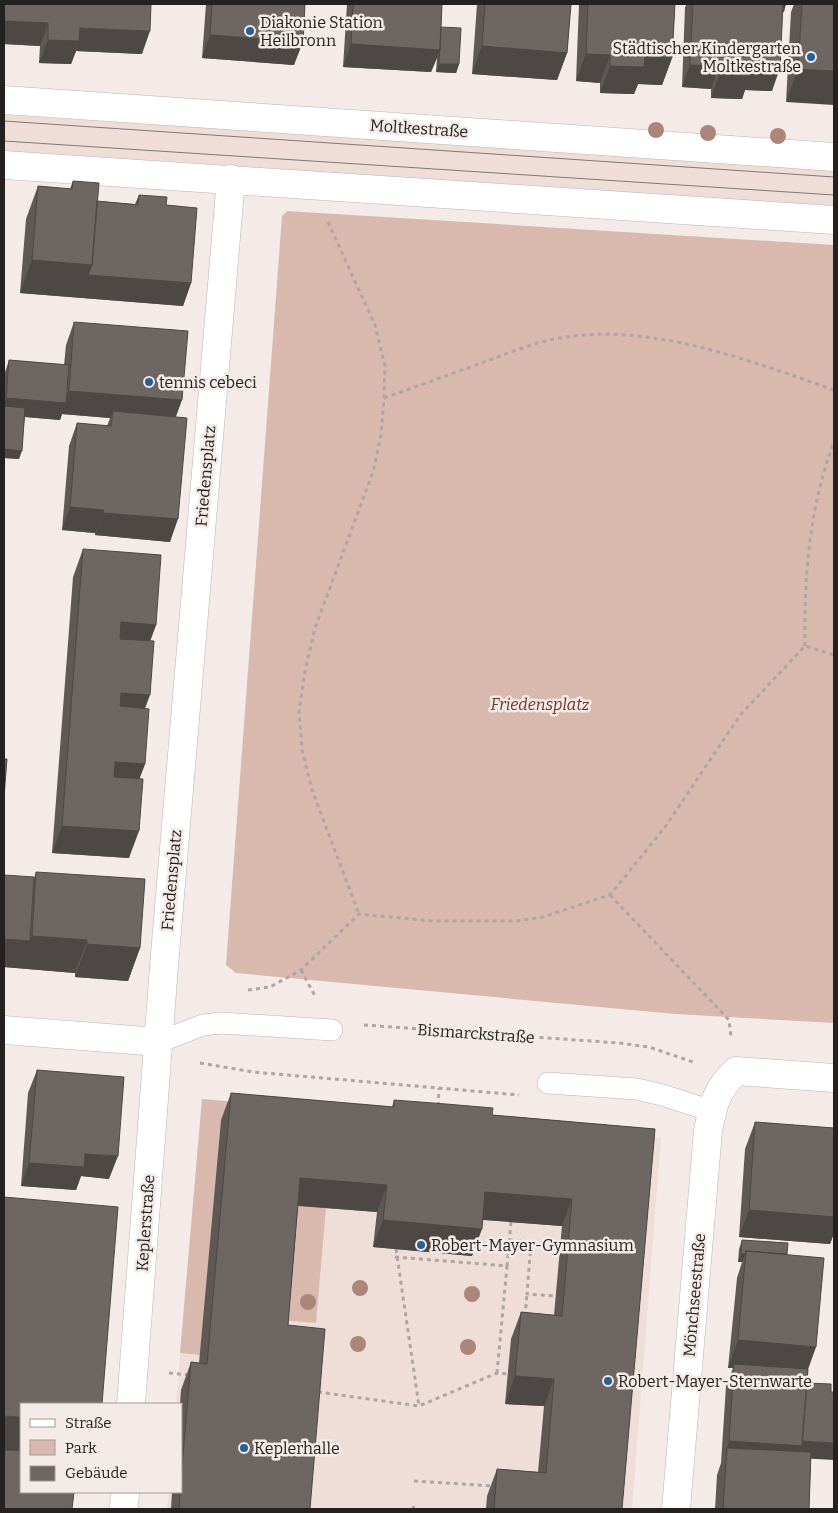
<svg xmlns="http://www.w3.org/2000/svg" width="838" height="1513" font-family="Bitter,serif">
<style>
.built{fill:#efded8}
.green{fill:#d9b9ae}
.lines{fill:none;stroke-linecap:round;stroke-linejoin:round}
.lane-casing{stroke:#bcb3b0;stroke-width:22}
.street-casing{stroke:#bcb3b0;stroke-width:29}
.path{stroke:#ada6a4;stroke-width:3;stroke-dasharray:4 4;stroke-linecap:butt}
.lane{stroke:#fff;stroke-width:21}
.street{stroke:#fff;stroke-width:28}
.tram{stroke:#7e7877;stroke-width:1}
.tree{fill:#ac8678}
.wall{fill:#5f5855}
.shaded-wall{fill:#4d4745}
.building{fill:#6e6663;stroke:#4d4745}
.poi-dot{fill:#256097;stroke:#f4ebe8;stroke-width:2}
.labels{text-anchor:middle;stroke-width:5;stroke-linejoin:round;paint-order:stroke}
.poi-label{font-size:16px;fill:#242120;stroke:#f4ebe8;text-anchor:start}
.street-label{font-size:16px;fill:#242120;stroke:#f4ebe8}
.park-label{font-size:16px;font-style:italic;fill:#72331d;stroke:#f4ebe8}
</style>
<rect width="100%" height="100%" fill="#f4ebe8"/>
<!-- built -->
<path class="built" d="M4,115L834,167V207L4,157Z
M202,1099L661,1138L632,1509H167L169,1492H181V1404H176Z"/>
<!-- green -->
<path class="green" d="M287,211L834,245V1023L675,1014L236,973L226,965L282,216Z
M202,1099L362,1113L221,1121L200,1355L180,1353Z
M290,1205L326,1208L316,1323L280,1320Z"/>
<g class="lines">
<defs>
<path id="lane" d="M159,1042L203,1025L221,1023L332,1030
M548,1083L637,1089L662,1095L712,1111"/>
<path id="street" d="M4,100L834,157
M4,165L834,220
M4,1030L159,1042
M131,1404L164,966L231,179
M124,1509L125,1492
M676,1509L708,1131C713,1105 716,1090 736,1071L834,1078"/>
</defs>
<!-- lane casing -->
<use href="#lane" class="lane-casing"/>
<!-- street casing -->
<use href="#street" class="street-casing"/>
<!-- path -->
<path class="path" d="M328,222L375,325L385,366L384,398L381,435L373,472L315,628L305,671L299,712L302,750L312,790L359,914
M384,398C418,386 451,374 484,362C509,353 535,342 560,338C650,322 751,361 834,390
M805,646C804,577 809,507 834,442
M610,895L729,1020L731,1037
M301,970L315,996
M248,990L270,987L301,970L359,914L433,921H516L543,917L610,895L665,827L741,714L805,646L834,655
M364,1025L619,1043L649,1047L696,1063
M200,1063L253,1072L519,1095
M438,1106L439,1088
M509,1240L531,1242L527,1294L556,1296
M396,1249L419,1406
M395,1257L507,1266L497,1373
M507,1266L511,1222
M525,1316L527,1294
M169,1373L190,1375
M629,1382L650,1384
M318,1392L419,1406L497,1373L508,1374
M414,1481L493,1486
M413,1506L414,1509"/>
<!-- lane -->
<use href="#lane" class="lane"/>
<!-- street -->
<use href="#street" class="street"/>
<!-- tram -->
<path class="tram" d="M4,121L834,177
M4,141L834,195"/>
</g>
<!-- trees -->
<g class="tree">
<circle cx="656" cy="130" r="8"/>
<circle cx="708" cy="133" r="8"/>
<circle cx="778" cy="136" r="8"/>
<circle cx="360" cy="1288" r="8"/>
<circle cx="472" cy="1294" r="8"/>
<circle cx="308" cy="1302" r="8"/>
<circle cx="358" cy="1344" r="8"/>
<circle cx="468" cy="1347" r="8"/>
</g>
<!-- wall -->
<path class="wall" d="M4,4L142,54L76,51L71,64L39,63L40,46L4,44Z
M206,4H305L294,65L202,58Z
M347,4H442L441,27L459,64L456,73L436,72L437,58L431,72L343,67Z
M477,4H571L567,53L557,80L472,74Z
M579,4H675L672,58L662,85L638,84L634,94L600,93V83L576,81Z
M687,4H786L783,12L772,91L745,90L742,99L711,98V89L682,87L685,7Z
M794,4H834L786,102L791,12Z
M73,181L97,201L135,204L139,195L166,205L191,283L183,306L20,293L26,219L38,186L70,189Z
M74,322L176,417L170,542L95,535V533L62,530L69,446L77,423L107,426L110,418L62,414L60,420L25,417L19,459L4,458V375L9,360L64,365L66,345Z
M83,549L156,625L150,641L145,709V764L139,778L129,858L52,853L73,577Z
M36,872L140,948L128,981L75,977V973L4,967Z
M37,1070L109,1179L81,1176L76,1190L21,1186L28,1093Z
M231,1093L392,1107L394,1100L492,1115L655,1129L622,1509H486L487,1496L497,1469L538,1472L544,1406L505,1404L511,1339L521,1312L554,1315L562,1226L483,1220L472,1256L373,1247L377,1212L298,1206L288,1325L310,1509H171L172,1492H181V1404H180L181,1390L191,1362L199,1363L221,1120Z
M755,1122L834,1128V1233L830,1244L739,1237L745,1149Z
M742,1240L787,1254L808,1370L807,1383L811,1458L809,1509H715L717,1475L721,1463L726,1386L733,1368H728L737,1278L742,1262H738L739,1249Z"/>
<!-- shaded-wall -->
<path class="shaded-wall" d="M742,4H786L784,12L740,10Z
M4,21L48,23L40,46L4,44Z
M80,28L150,31L142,54L76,51L71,64L39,63L48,40Z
M210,35L303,42L294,65L202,58Z
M351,44L440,50L431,72L343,67Z
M482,46L567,53L557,80L472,74Z
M586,54L610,55L600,83L576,81Z
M645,57L672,58L662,85L638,84L634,94L600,93L610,66Z
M439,64H459L456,73L436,72Z
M690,65L719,66L711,89L682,87Z
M751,67L780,68L772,91L745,90L742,99L711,98L719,75Z
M798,69L834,71V105L786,102Z
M32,260L92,265L191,283L183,306L20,293Z
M69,391L182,400L174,422L113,411L110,418L62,414L60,420L4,415V404L6,398L65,403Z
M4,449L22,451L19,459L4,458Z
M70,507L104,510L95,533L62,530Z
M103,513L178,519L170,542L95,535Z
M121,622L156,625L146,652L111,650Z
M121,693L150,695L140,722L111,720Z
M115,762L145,764L135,791L105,789Z
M62,826L139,831L129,858L52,853Z
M32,936L87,940L75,973L4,967V939L30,941Z
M87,944L140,948L128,981L75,977Z
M85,1154L118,1156L109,1179L81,1176L76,1190L21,1186L29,1163Z
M300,1178L387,1185L377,1212L290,1205Z
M485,1192L572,1199L562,1226L475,1219Z
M749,1210L834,1217V1233L830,1244L739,1237Z
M383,1220L482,1229L472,1256L373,1247Z
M741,1254H745L742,1262H738Z
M738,1340L816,1347L806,1375L734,1364L733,1368H728Z
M515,1376L554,1379L544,1406L505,1404Z
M4,1416L21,1417V1451L4,1450Z
M729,1441H801L834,1443V1460L798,1458L727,1449Z"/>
<!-- building -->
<path class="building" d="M4,4H151L150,31L80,28L79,41L48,40V23L4,21Z
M212,4H305L303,42L210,35Z
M353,4H442L440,50L351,44Z
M485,4H571L567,53L482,46Z
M588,4H675L672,58L645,57L644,67L610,66V55L586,54Z
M693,4H783L780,68L751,67L750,76L719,75V66L690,65Z
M802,4H834V71L798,69Z
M441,27L461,28L459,64H439Z
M73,181L99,183L92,265L32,260L38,186L72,189Z
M139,195L167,197L166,205L197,208L191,283L88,275L92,265L97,201L138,205Z
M74,322L188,331L182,400L69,391Z
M9,360L69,365L66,403L6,398Z
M4,406L25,408L22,451L4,449Z
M113,411L187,418L178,519L103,513L104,510L70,507L77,423L111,426Z
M83,549L161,555L156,625L121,622L120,639L154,641L150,695L121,693L120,706L149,709L145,764L115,762L114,777L143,779L139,831L62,826Z
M4,759H7L4,797Z
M36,872L145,879L140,948L87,944V940L32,936Z
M4,875L34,877L30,941L4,939Z
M37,1070L124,1077L118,1156L85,1154L84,1167L29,1163Z
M231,1093L394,1107V1100L446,1104L493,1108L492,1115L655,1129L622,1509H494L497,1469L546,1473L554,1379L515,1376L521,1312L562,1316L572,1199L485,1192L482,1229L383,1220L387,1185L300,1178L288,1325L325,1329L310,1509H179L180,1492H181V1479L191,1362L207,1364Z
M755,1122L834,1128V1217L749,1210Z
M4,1197L118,1207L102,1404H21V1417L4,1416Z
M742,1240L788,1243L787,1254L746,1251L745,1254H741Z
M746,1251L824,1258L816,1347L738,1340Z
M734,1364L808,1369L802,1446L729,1441Z
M807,1383L831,1384V1392H834V1443L802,1441Z
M727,1448L811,1452L809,1509H723Z
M4,1450L21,1451V1492H74L72,1509H4Z"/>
<!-- markers -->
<g class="poi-dot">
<circle cx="250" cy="31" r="5"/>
<circle cx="811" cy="57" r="5"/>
<circle cx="149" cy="382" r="5"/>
<circle cx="421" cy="1245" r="5"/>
<circle cx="608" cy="1381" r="5"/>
<circle cx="244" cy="1448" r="5"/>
</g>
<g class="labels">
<!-- poi labels -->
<g class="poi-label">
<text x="260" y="28">Diakonie Station<tspan x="260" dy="18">Heilbronn</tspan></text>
<text x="801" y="54" text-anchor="end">Städtischer Kindergarten<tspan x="801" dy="18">Moltkestraße</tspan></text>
<text x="159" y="388">tennis cebeci</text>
<text x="431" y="1251">Robert-Mayer-Gymnasium</text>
<text x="618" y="1387">Robert-Mayer-Sternwarte</text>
<text x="254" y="1454">Keplerhalle</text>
</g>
<!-- street labels -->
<g class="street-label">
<text transform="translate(419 128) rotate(4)" y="6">Moltkestraße</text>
<text transform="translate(205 476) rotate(-85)" y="6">Friedensplatz</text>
<text transform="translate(171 880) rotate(-85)" y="6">Friedensplatz</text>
<text transform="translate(476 1033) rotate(4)" y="6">Bismarckstraße</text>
<text transform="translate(145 1223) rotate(-86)" y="6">Keplerstraße</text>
<text transform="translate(694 1295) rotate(-85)" y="6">Mönchseestraße</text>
</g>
<!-- park labels -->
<g class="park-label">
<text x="540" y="710">Friedensplatz</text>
</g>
</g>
<!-- border -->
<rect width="838" height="1513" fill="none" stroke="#242120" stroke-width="10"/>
<!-- legend -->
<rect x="20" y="1403" width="162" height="90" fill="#f4ebe8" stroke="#a19a98"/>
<rect x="30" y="1419" width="25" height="8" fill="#ffffff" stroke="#a19a98"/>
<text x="65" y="1428" font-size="15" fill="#242120">Straße</text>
<rect x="30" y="1440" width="25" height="15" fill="#d9b9ae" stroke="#a19a98"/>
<text x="65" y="1453" font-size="15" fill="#242120">Park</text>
<rect x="30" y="1466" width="25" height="15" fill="#6e6663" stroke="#a19a98"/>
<text x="65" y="1478" font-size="15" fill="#242120">Gebäude</text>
</svg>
